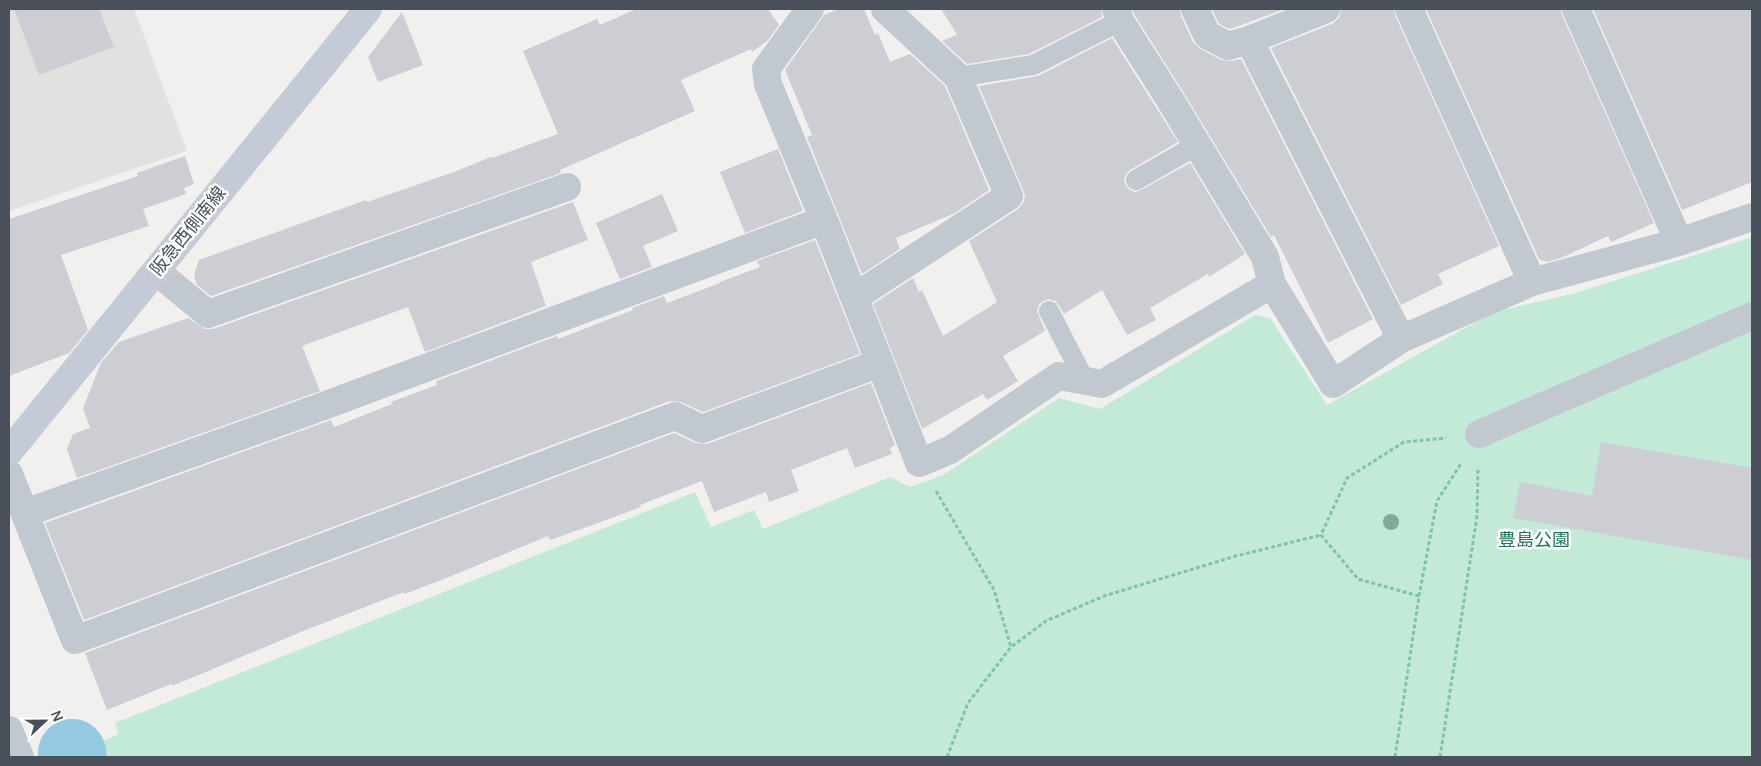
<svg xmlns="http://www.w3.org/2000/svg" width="1761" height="766" font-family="Manrope,'Noto Sans JP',sans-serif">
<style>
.education{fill:#e2e1e0}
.green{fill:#c3ead6}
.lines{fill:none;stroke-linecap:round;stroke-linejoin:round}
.river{stroke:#94c9e2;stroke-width:68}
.building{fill:#cdced3}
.path{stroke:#7ec4aa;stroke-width:3;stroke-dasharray:4 2.5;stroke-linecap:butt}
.lane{stroke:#c1c8cf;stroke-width:20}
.street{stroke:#c1c8cf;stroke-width:28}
.secondary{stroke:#c4cad6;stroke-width:28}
.tree{fill:#7fac9a}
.labels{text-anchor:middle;stroke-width:5;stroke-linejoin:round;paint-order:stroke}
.street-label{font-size:18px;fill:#49505a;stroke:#fff}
.park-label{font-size:18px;fill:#217454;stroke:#fff}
</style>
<rect width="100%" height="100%" fill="#f1f0ef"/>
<!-- education -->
<path class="education" d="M9,9H134L187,151L9,211Z"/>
<!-- green -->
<path class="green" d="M1752,237L1751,757H109L102,741L119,734L115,723L695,492L711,527L754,510L763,529L890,477L910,487L943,475L1059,398L1100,409L1255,315L1270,318L1327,405L1494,312L1572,294Z"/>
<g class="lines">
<!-- river -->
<path class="river" d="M72,753L73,757"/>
</g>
<!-- building -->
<path class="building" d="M14,9H99L114,47L39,75Z
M636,9H768L779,25L768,40L752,52L751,49L681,80L695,111L560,170L561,173L211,296L197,285L194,275L199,260L366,200L367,202L454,172L491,157L492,158L558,134L523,51L597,19L600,25Z
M839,9H864L875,35L878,33L890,62L910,54L945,86L989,190L955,213L896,238L900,249L862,274L807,137L812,135L785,70L824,15Z
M941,9H1101L1102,17L1029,54L967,64L942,41L957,35Z
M1132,9H1180L1181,16L1193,42L1199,48L1221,60L1232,61L1241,59L1373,319L1328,343L1274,235L1271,237L1182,90L1134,14Z
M1212,9H1285L1230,29L1219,24Z
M1341,9H1394L1395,15L1499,246L1438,274L1443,284L1401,305L1271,48L1332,24L1339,18Z
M1426,9H1561L1562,15L1654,223L1611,242L1608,236L1561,258L1547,262L1539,259Z
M1593,9H1752V182L1682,210Z
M402,12L423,65L378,82L368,57Z
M1112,38L1178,142L1130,170L1126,174L1124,179L1126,186L1130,190L1135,192L1141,190L1190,163L1245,254L1209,277L1208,274L1150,308L1156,320L1127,335L1102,290L1064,314L1056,301L1049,299L1043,301L1039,305L1037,311L1045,331L1003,356L1018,381L987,400L983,394L922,429L873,304L913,278L919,292L922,290L943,336L997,302L969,241L1018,209L1023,203L1025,196L1023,190L979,86L1038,76Z
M778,149L803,211L745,233L720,172Z
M185,156L194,184L184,188L186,194L143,209L149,226L61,255L88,330L69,353L9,376V219L138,176L137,173Z
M662,194L678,231L643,246L652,267L620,279L596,223Z
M573,202L588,240L531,262L546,306L425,352L408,307L302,346L320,391L77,478L67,449L73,434L90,428L83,408L101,363L119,342L188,318L205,329H213Z
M815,240L860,354L703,412L681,402L670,401L84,620L45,523L331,420L334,427L392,404L391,402L437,385L436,381L557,336L558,339L633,310L632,308L664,296L667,303L720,283V282L760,267L757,261Z
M871,383L895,445L890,448L892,454L855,468L847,448L791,470L799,491L769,502L766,492L714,512L702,481L640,505L641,507L598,523L550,540L548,536L449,577L405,594L404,592L303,631L201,674L172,686L171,684L107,710L85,653L674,433L696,443L707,444Z
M1601,442L1752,468V560L1513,518L1520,482L1592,496Z"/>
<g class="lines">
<!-- path -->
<path class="path" d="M936,491L994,590L1011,647
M1419,596L1358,579L1321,535L1347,478L1404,442L1446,438
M947,757L968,703L1011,647L1046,621L1104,596L1236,556L1321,535
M1395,757L1419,596L1437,501L1462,462
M1440,757L1477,516L1478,467"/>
<!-- lane -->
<path class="lane" d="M958,77L1033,65L1120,21
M1136,180L1197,145
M1049,311L1085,381"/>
<!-- street -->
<path class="street" d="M810,9L766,69L768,84L824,220L919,463L950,450L1059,376L1102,384L1272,284L1333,384L1401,339L1532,282L1679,242L1752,217
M1116,9L1120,21L1169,98L1265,257L1272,284
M1195,9L1207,35L1228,46L1249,40L1401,339
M1409,9L1532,282
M1576,9L1679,242
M1249,40L1326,9
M156,271L208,314L567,187
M855,297L1009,196L958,77L885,9
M1479,434L1752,316
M9,474L75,640L675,416L702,429L880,363
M25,513L299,415L824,220
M9,730L20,757"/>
<!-- secondary -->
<path class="secondary" d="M9,452L368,9"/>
</g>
<!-- trees -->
<circle class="tree" cx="1391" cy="522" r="8"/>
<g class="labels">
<!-- street labels -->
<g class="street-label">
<text transform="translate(188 231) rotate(-51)" y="6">阪急西側南線</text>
</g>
<!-- park labels -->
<g class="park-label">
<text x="1534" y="546">豊島公園</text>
</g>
</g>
<!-- border -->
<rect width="1761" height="766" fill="none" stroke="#49505a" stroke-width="20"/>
<!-- north arrow -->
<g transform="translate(45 721) rotate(68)" stroke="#ffffff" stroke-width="4" paint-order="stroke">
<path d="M0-4L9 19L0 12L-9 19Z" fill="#49505a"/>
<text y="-8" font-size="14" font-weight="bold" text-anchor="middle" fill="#49505a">N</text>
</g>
</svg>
